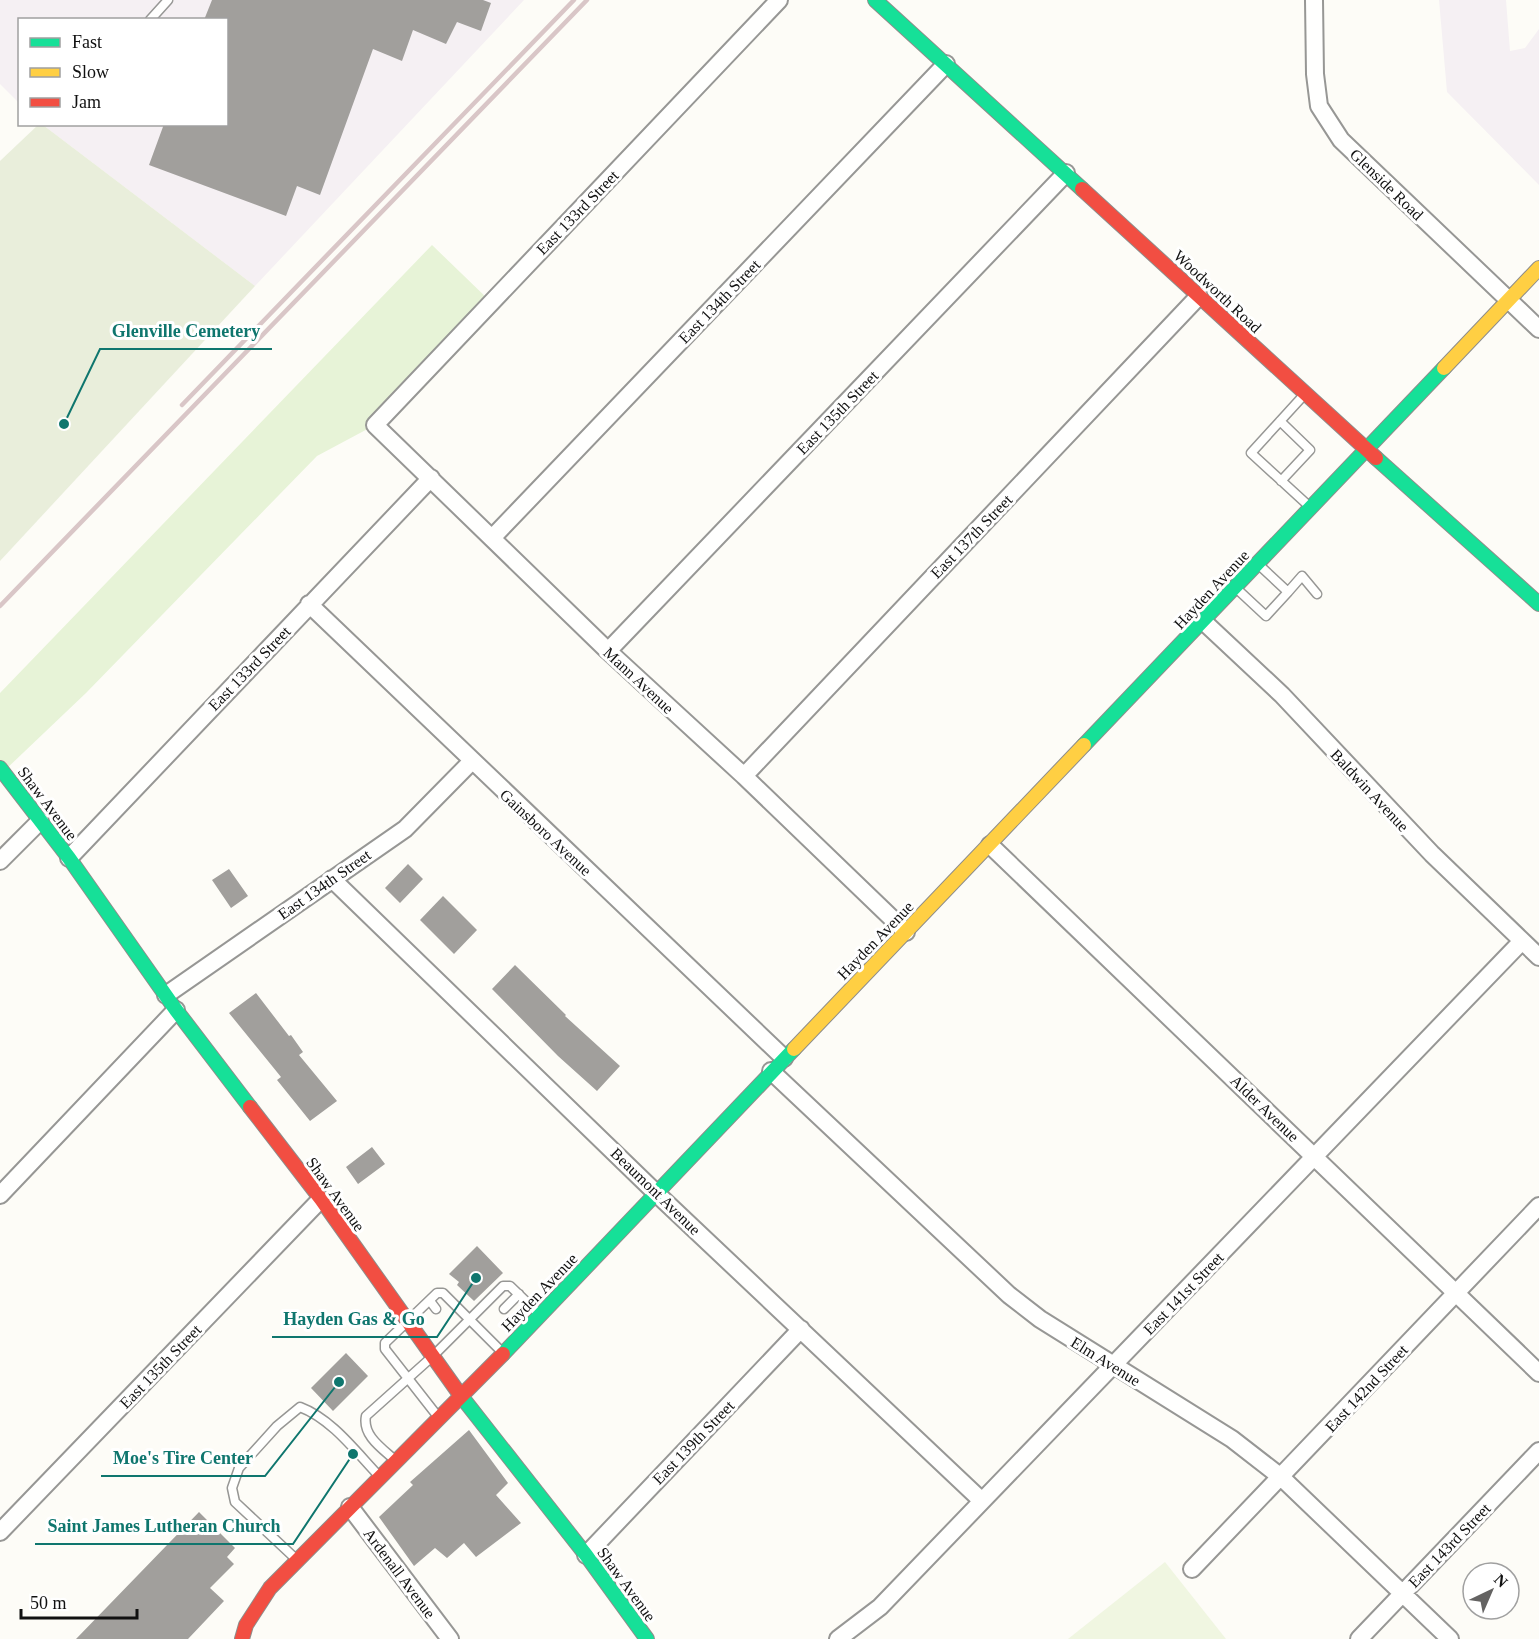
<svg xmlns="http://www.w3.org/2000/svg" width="1539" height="1639" font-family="Georgia,serif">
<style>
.industrial{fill:#f5f0f3}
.green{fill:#e7f3d7}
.cemetery{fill:#e9eedb}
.pitch{fill:#f0f6e1}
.building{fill:#a19f9c}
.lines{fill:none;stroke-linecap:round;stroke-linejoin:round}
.lane-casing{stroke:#979795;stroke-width:11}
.street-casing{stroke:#979795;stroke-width:20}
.fast-casing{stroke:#8e8d8b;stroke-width:16}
.slow-casing{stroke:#8e8d8b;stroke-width:16}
.jam-casing{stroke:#8e8d8b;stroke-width:16}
.lane{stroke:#fffffe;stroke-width:8}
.street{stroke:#fffffe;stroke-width:16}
.fast{stroke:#16e098;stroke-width:14}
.slow{stroke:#ffcf43;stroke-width:14}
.jam{stroke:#f24e42;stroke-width:14}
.rail{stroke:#d9c6c7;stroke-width:4.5}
.labels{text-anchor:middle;stroke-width:6;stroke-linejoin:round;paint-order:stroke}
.street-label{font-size:16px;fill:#111;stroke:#fff}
.leader{fill:none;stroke:#0f766e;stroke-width:2}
.callout-dot{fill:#0f766e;stroke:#fff;stroke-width:2}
.callout-label{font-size:18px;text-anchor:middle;font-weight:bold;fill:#0f766e;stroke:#fff;stroke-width:6;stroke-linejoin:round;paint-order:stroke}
</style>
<rect width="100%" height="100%" fill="#fdfcf7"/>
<!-- industrial -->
<path class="industrial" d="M0,0H524L255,286L43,125L226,124V20H20L19,103L0,84Z
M1439,0H1506L1510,51L1525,48L1539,29V185L1447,92Z"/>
<!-- green -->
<path class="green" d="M432,245L491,302L375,425L317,456L86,693L3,772L0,768V693Z"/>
<!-- cemetery -->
<path class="cemetery" d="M38,125H43L255,286L0,561V161Z"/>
<!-- pitch -->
<path class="pitch" d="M1165,1562L1226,1639H1068Z"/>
<!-- building -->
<path class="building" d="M212,0H483L491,3L481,31L457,22L446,44L413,30L402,61L373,49L320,195L297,186L286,216L149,165L164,124H226V20H204Z
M408,864L423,879L400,903L385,888Z
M229,869L248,896L231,908L212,880Z
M443,896L477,930L454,954L420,920Z
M515,965L566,1015L565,1016L620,1066L597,1091L558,1056L492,989Z
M256,993L289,1036L291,1035L303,1052L299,1055L337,1101L310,1121L277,1080L281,1077L229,1013Z
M372,1147L385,1164L358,1184L346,1167Z
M477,1246L503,1273L474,1301L457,1285L459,1282L449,1274Z
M346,1353L368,1376L333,1411L311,1388Z
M469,1430L508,1483L496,1495L521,1523L476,1557L464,1543L447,1558L435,1548L414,1566L379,1517L413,1485L410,1482Z
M199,1512L235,1548L227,1557L234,1564L210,1588L224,1601L188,1639H76Z"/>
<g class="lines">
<defs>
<path id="lane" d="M150,20L168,0
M1303,396L1251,453L1310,507
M1280,421L1310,450L1281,481
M1237,589L1266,616L1288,592L1258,564
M1288,592L1302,576L1317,594
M430,1301L436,1309
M504,1309L519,1294
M439,1418L385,1349V1343L437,1293H443L501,1351
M396,1461C383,1449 362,1436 366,1416L433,1356L503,1286H510L538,1313
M297,1560L235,1502L232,1488L239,1468L277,1426L300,1407C332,1419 356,1452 380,1477"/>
<path id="street" d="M779,0L375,425L608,651L744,776L906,932
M1314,0L1315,74L1319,106L1341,140L1539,329
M492,538L946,64
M309,604L784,1058
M1203,621L1282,695L1432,854L1539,957
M608,651L1066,173
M744,776L1199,296
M990,845L1539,1373
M69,858L431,478
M0,861L40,821
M332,879L656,1193L982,1501
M166,995L405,829L472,761
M771,1071L1009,1295L1040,1319L1232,1439L1281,1477L1450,1639
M0,1195L176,1010
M350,1507L450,1639
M0,1532L321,1199
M586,1555L801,1329
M1192,1569L1539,1206
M838,1639L880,1607L1522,941
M1359,1639L1539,1451"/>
<path id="fast" d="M875,0L1082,189
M1376,458L1539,604
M1084,745L1444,368
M0,768L69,858L176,1010L250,1107
M503,1354L794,1049
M461,1396L586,1555L647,1639"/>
<path id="slow" d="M1444,368L1539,268
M794,1049L1084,745"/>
<path id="jam" d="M1082,189L1376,458
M250,1107L321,1199L461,1396
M242,1639L246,1625L270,1588L503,1354"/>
</defs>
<!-- lane casing -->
<use href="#lane" class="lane-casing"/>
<!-- street casing -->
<use href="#street" class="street-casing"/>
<!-- fast casing -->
<use href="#fast" class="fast-casing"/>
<!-- slow casing -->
<use href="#slow" class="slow-casing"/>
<!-- jam casing -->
<use href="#jam" class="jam-casing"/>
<!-- lane -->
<use href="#lane" class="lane"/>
<!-- street -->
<use href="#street" class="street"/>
<!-- fast -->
<use href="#fast" class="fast"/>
<!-- slow -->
<use href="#slow" class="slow"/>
<!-- jam -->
<use href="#jam" class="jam"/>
<!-- rail -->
<path class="rail" d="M182,405L574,0
M0,606L587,0"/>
</g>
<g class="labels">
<!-- street labels -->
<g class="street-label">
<text transform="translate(1387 184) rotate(44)" y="6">Glenside Road</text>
<text transform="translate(577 212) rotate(-46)" y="6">East 133rd Street</text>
<text transform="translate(1218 291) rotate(43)" y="6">Woodworth Road</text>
<text transform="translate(719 301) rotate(-46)" y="6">East 134th Street</text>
<text transform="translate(837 412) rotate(-46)" y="6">East 135th Street</text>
<text transform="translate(971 536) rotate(-46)" y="6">East 137th Street</text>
<text transform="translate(1211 589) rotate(-47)" y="6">Hayden Avenue</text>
<text transform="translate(249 668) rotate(-46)" y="6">East 133rd Street</text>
<text transform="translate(639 680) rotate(43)" y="6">Mann Avenue</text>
<text transform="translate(1370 790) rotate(47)" y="6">Baldwin Avenue</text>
<text transform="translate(48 803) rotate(53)" y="6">Shaw Avenue</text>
<text transform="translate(546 832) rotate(43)" y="6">Gainsboro Avenue</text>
<text transform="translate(324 884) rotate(-35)" y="6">East 134th Street</text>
<text transform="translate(875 940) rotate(-46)" y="6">Hayden Avenue</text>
<text transform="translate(1265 1108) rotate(44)" y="6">Alder Avenue</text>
<text transform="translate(656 1191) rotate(44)" y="6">Beaumont Avenue</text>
<text transform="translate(336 1194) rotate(54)" y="6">Shaw Avenue</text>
<text transform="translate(539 1292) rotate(-46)" y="6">Hayden Avenue</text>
<text transform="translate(1183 1293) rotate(-46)" y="6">East 141st Street</text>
<text transform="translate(1106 1361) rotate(32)" y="6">Elm Avenue</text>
<text transform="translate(160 1366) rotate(-46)" y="6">East 135th Street</text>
<text transform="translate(1366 1388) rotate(-47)" y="6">East 142nd Street</text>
<text transform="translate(693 1442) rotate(-46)" y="6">East 139th Street</text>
<text transform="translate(1449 1545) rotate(-46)" y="6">East 143rd Street</text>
<text transform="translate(400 1573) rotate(53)" y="6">Ardenall Avenue</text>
<text transform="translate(627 1584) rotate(54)" y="6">Shaw Avenue</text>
</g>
</g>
<!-- callouts -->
<path class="leader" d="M64 424L100 349H272M476 1278L437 1337H272M339 1382L265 1476H101M353 1454L293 1544H35"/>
<g class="callout-dot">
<circle cx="64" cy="424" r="6"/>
<circle cx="476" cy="1278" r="6"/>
<circle cx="339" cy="1382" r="6"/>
<circle cx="353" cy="1454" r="6"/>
</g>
<g class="callout-label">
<text x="186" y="337">Glenville Cemetery</text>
<text x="354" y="1325">Hayden Gas &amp; Go</text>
<text x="183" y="1464">Moe's Tire Center</text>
<text x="164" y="1532">Saint James Lutheran Church</text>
</g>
<!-- legend -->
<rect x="18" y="18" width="210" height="108" fill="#ffffff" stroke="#a0a0a0" stroke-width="1.5"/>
<rect x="30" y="38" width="30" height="9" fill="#16e098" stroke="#a0a0a0" stroke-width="1.5"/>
<text x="72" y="48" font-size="18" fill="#111111">Fast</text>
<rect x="30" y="68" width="30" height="9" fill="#ffcf43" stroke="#a0a0a0" stroke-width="1.5"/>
<text x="72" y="78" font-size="18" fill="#111111">Slow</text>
<rect x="30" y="98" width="30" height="9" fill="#f24e42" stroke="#a0a0a0" stroke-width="1.5"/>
<text x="72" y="108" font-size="18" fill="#111111">Jam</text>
<!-- north arrow -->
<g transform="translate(1491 1591) rotate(44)"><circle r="28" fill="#ffffff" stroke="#a0a0a0" stroke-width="1.5"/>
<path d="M0-4.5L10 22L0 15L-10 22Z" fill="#646362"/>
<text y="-9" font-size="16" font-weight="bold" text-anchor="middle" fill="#111111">N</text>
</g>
<!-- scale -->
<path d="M21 1609v9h116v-9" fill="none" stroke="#111111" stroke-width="3"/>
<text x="30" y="1609" font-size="18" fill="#111111" stroke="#ffffff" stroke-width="4.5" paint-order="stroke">50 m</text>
</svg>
